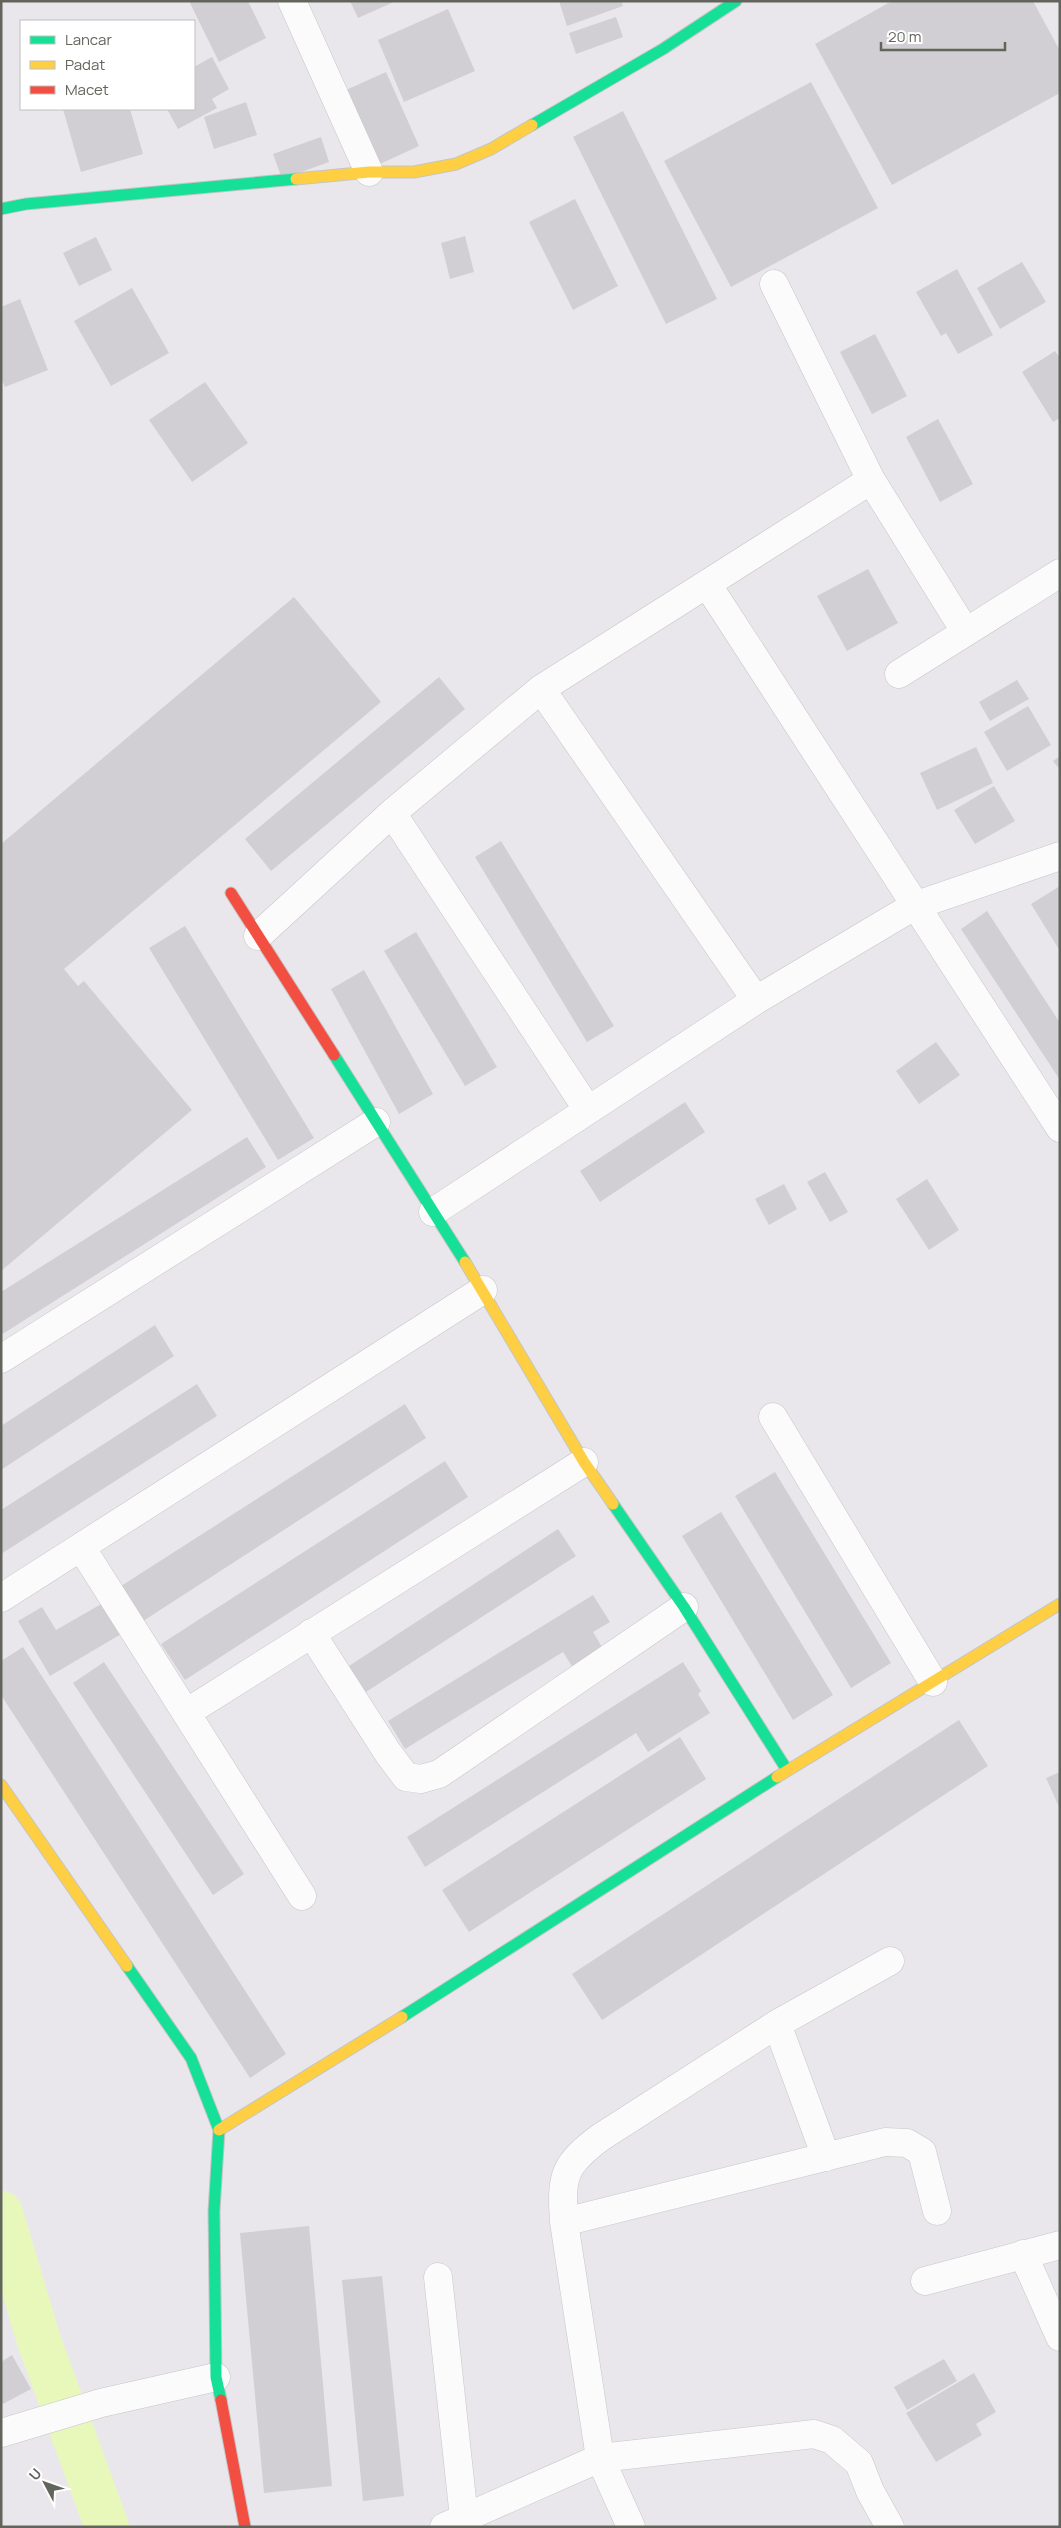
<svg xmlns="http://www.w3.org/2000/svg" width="1061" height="2528" font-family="Manrope,sans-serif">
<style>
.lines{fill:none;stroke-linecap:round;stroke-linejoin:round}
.canal{stroke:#e7f8ba;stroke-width:44}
.building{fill:#d1cfd3}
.street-casing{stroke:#c5c6c5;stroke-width:29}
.fast-casing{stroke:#c5c5c4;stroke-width:13}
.slow-casing{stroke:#c5c5c4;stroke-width:13}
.jam-casing{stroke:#c5c5c4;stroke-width:13}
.street{stroke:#fcfbfc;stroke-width:28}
.fast{stroke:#16e098;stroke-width:11}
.slow{stroke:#ffcf43;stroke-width:11}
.jam{stroke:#f24e42;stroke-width:11}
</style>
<rect width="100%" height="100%" fill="#eae7ec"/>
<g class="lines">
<!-- canal -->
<path class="canal" d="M1,2213L39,2341L107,2527"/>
</g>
<!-- building -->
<path class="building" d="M189,1H248L266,38L219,62Z
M350,1H396L358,18Z
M559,1H621L623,6L567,26Z
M892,1H1033L1060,51V93L892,185L815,44Z
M448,9L475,71L404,102L378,40Z
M616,17L623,37L576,54L569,33Z
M212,57L229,89L212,99L217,108L178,129L167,109H194V67Z
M386,72L419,146L369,169L335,95Z
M811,82L878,208L731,287L664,161Z
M246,102L257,135L214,149L204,117Z
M63,109H130L143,154L81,172Z
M623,111L717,299L666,324L573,137Z
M321,137L329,162L282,179L273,154Z
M575,199L618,286L573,310L529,222Z
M465,236L474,272L450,279L441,243Z
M96,237L112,270L79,286L63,253Z
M1022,262L1046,302L1000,329L977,288Z
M957,269L993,335L958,354L946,333L941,336L916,292Z
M132,288L169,353L111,386L74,321Z
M20,299L48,370L5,387L1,377V307Z
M875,334L907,396L872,414L840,352Z
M1055,351L1060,358V418L1053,422L1022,372Z
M205,382L248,443L192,482L149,420Z
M938,419L973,484L940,502L906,437Z
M868,569L898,623L847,651L817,596Z
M294,597L381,702L64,969L78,986L84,981L192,1110L1,1271V844Z
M439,677L465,709L271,871L245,839Z
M1017,680L1029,699L990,721L979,702Z
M1028,706L1051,745L1007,771L984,732Z
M976,747L993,783L937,810L920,773Z
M1060,756V770L1053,761Z
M994,786L1015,821L975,844L954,810Z
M501,841L614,1026L587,1042L475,857Z
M1060,886V951L1031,904Z
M987,911L1060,1023V1080L961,929Z
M185,926L314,1138L278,1160L149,948Z
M416,932L497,1067L465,1086L384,951Z
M364,970L433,1094L399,1114L331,989Z
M936,1042L960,1075L919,1104L896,1071Z
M685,1102L705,1132L600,1202L580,1171Z
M247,1137L266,1167L1,1335V1292Z
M825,1172L848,1212L830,1222L807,1182Z
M927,1179L959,1230L929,1250L896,1199Z
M784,1184L797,1209L769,1225L755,1199Z
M155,1325L174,1356L1,1470V1426Z
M197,1384L217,1416L1,1554V1510Z
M405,1404L426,1438L140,1623L118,1588Z
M445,1461L468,1497L185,1680L161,1644Z
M775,1472L891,1663L851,1688L735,1496Z
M721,1512L833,1695L793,1720L682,1536Z
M558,1529L576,1556L366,1692L349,1666Z
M593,1595L610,1622L593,1632L605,1652L575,1671L563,1652L405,1749L388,1721Z
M110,1599L128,1630L50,1676L18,1621L42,1607L56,1630Z
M23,1647L286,2054L250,2078L1,1695V1661Z
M104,1662L244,1874L213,1895L73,1683Z
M683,1662L701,1691L698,1694L710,1713L648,1752L636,1733L425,1867L407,1837Z
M959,1720L988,1766L602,2020L572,1974Z
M680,1737L706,1779L469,1932L442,1890Z
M1060,1772V1809L1046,1778Z
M309,2226L332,2486L264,2493L240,2233Z
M382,2276L404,2496L363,2501L342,2280Z
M12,2355L31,2389L1,2405V2362Z
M944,2359L957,2381L907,2410L894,2387Z
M974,2373L996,2412L976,2424L982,2435L936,2462L906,2413Z"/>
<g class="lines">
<defs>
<path id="street" d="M292,1L369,172
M774,284L871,480L965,631
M707,584L1060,1128
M899,674L1060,573
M541,689L756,1000
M392,813L588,1110
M258,936L392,813L541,689L871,480
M433,1212L756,1000L914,906L1060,856
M1,1359L376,1122
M773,1417L933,1682
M81,1547L302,1896
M1,1598L483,1290
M311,1633L388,1753L406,1777L421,1779L439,1774L684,1607
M186,1713L584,1462
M777,2024L826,2157
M564,2222L885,2142L907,2143L922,2152L937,2211
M1023,2254L1060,2337
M438,2277L464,2518L469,2527
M925,2281L1060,2245
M1,2433L101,2403L216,2377
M444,2527L600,2458L814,2434L832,2440L859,2463L870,2491L890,2527
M631,2527L600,2458L564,2222C561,2176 563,2165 601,2137L777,2024L890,1961"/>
<path id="fast" d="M532,125L663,49L736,1
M1,209L26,204L296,179
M334,1055L465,1262
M613,1504L684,1607L787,1770
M127,1966L191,2058L219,2130L214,2211L216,2377L221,2400
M402,2017L777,1777"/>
<path id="slow" d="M296,179L369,172H414L456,164L491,149L532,125
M465,1262L584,1462L613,1504
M777,1777L1060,1604
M1,1785L127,1966
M219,2130L402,2017"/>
<path id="jam" d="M231,893L334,1055
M221,2400L245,2527"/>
</defs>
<!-- street casing -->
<use href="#street" class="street-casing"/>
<!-- fast casing -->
<use href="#fast" class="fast-casing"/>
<!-- slow casing -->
<use href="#slow" class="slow-casing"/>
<!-- jam casing -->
<use href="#jam" class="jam-casing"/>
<!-- street -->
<use href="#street" class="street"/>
<!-- fast -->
<use href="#fast" class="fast"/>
<!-- slow -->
<use href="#slow" class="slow"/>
<!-- jam -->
<use href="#jam" class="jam"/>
</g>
<!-- border -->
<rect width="1061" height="2528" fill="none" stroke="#62655c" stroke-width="5"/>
<!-- legend -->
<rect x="20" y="20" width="175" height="90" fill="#ffffff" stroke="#c0c1be"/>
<rect x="30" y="36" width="25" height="8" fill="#16e098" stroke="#c0c1be"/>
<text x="65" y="45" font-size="15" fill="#62655c">Lancar</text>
<rect x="30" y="61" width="25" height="8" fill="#ffcf43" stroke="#c0c1be"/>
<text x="65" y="70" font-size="15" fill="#62655c">Padat</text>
<rect x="30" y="86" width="25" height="8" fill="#f24e42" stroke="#c0c1be"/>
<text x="65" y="95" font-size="15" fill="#62655c">Macet</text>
<!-- north arrow -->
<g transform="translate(45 2483) rotate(311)" stroke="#ffffff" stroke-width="4" paint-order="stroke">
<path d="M0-4L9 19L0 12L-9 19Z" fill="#62655c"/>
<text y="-8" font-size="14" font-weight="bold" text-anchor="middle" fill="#62655c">U</text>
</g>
<!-- scale -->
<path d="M881 42v8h124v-8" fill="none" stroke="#62655c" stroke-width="2.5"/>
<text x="888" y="42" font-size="15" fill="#62655c" stroke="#ffffff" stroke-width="4" paint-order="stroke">20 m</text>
</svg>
